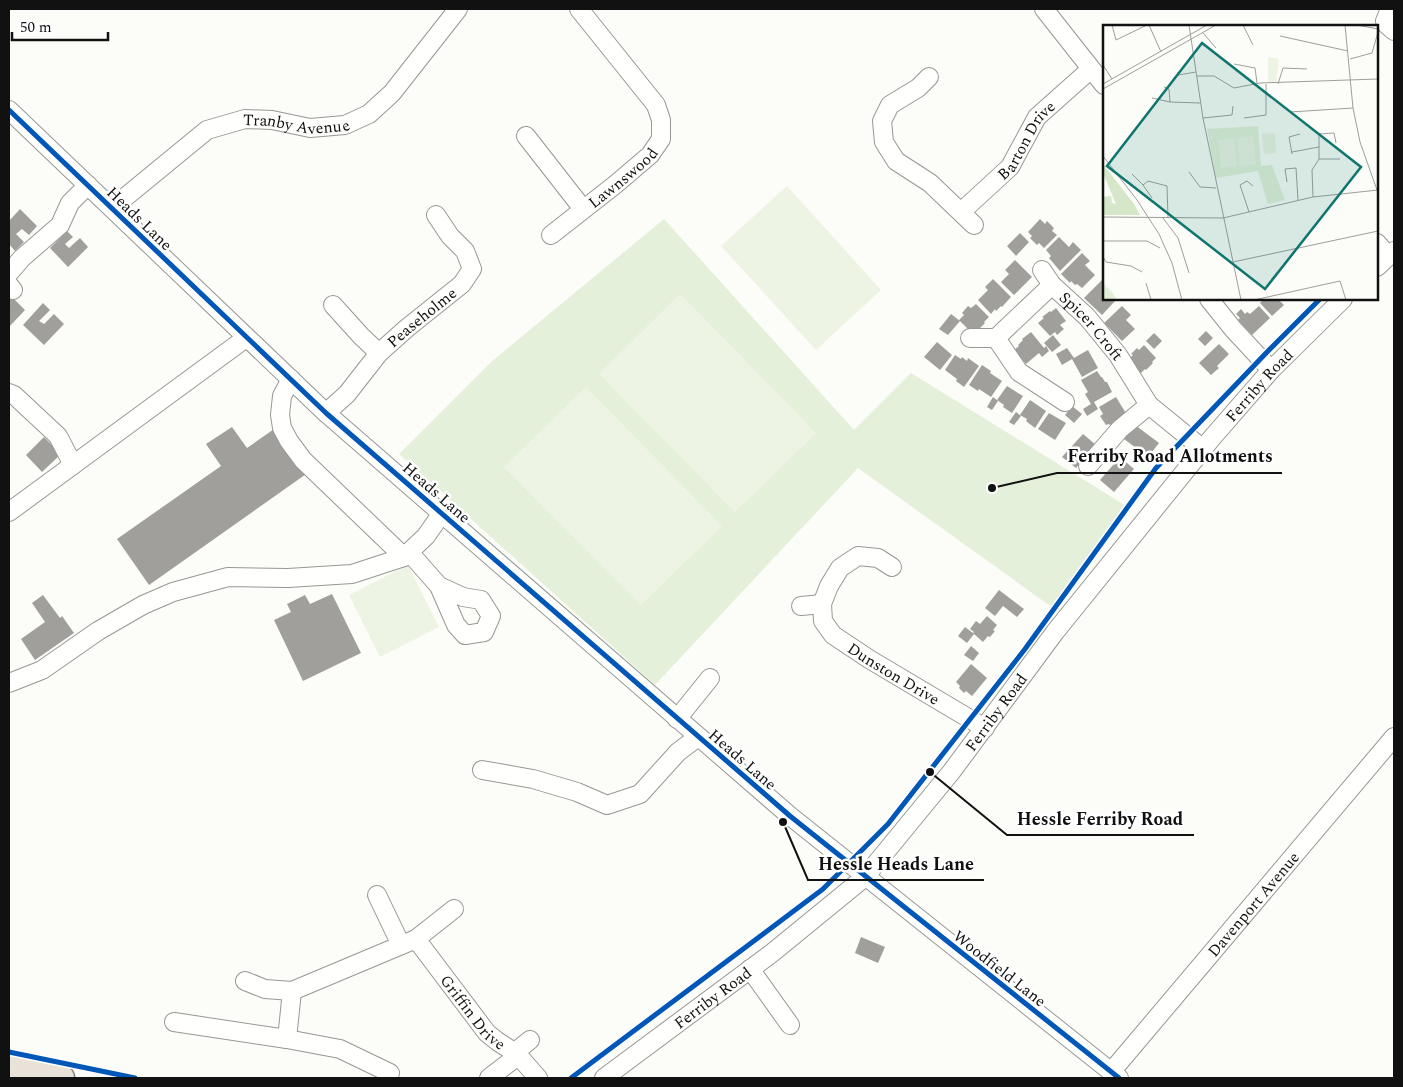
<svg xmlns="http://www.w3.org/2000/svg" width="1403" height="1087" font-family="Spectral,serif">
<style>
.green{fill:#e5f0da}
.pitch{fill:#eef4e4}
.building{fill:#a09f9c}
.lines{fill:none;stroke-linecap:round;stroke-linejoin:round}
.minor-casing{stroke:#979795;stroke-width:20}
.highway-casing{stroke:#848482;stroke-width:29}
.minor{stroke:#fffffe;stroke-width:18}
.highway{stroke:#e8e2d9;stroke-width:26}
.cycleway-casing{stroke:#fff;stroke-width:8}
.cycleway{stroke:#0057b8;stroke-width:5}
.labels{text-anchor:middle;stroke-width:5;stroke-linejoin:round;paint-order:stroke}
.street-label{font-size:16px;fill:#111;stroke:#fff}
.inset-road{fill:none;stroke:#9e9e9c;stroke-width:1}
.view{fill:#0f766e;fill-opacity:0.15;stroke:#0f766e;stroke-width:2.5}
.inset-edge{fill:none;stroke:#111;stroke-width:2.5}
.leader{fill:none;stroke:#111;stroke-width:2}
.callout-dot{fill:#111;stroke:#fff;stroke-width:2}
.callout-label{font-size:18px;text-anchor:middle;font-weight:bold;fill:#111;stroke:#fff;stroke-width:5;stroke-linejoin:round;paint-order:stroke}
</style>
<rect width="100%" height="100%" fill="#fcfcf8"/>
<!-- green -->
<path class="green" d="M664,219L854,430L911,373L1131,509L1053,608L858,468L655,685L399,454L491,362Z"/>
<!-- pitch -->
<path class="pitch" d="M787,186L881,290L816,350L721,246Z
M680,294L816,433L735,512L599,374Z
M586,387L722,526L641,605L504,467Z
M408,565L439,627L380,657L349,595Z"/>
<!-- building -->
<path class="building" d="M20,209L37,226L29,235L22,229L16,234L24,242L15,251L9,244V221Z
M1040,219L1045,224L1047,221L1054,228L1052,231L1057,235L1044,248L1039,243L1037,245L1030,238L1032,236L1028,232Z
M67,231L73,237L65,244L69,248L80,238L88,247L68,267L50,248Z
M1020,233L1029,242L1016,256L1007,246Z
M1059,237L1069,247L1073,242L1081,250L1060,271L1049,258L1051,256L1046,250Z
M1082,253L1090,261L1085,265L1095,275L1082,288L1077,284L1075,285L1071,281L1070,283L1061,274Z
M1015,260L1032,277L1014,295L1001,282L1009,274L1005,270Z
M993,279L1011,297L1002,307L1001,306L996,311L995,309L991,314L978,300L988,290L985,287Z
M1102,280L1104,283V299H1113L1115,301L1102,315L1084,298Z
M9,294L25,310L9,327Z
M1264,299L1265,300L1267,299H1278L1284,305L1272,316L1260,303Z
M43,303L50,310L39,321L44,324L54,314L64,324L44,345L23,325Z
M976,304L989,317L984,322L985,323L978,330L977,329L972,333L959,320L964,315L962,313L968,306L971,308Z
M1122,306L1131,315L1126,320L1135,329L1122,341L1104,323Z
M1259,306L1270,318L1252,335L1238,320L1240,318L1236,314L1241,309L1245,314L1247,312L1250,314Z
M1056,308L1066,321L1060,325L1064,329L1057,335L1055,332L1050,336L1038,323L1044,318L1042,317L1050,311L1051,312Z
M951,314L960,321L948,335L939,329Z
M1206,331L1213,338L1205,346L1198,339Z
M1031,332L1044,348L1046,346L1049,351L1042,357L1039,353L1026,364L1014,350L1019,346L1018,345L1023,340L1022,339Z
M1154,333L1162,341L1154,349L1146,341Z
M1053,335L1061,345L1052,352L1044,343Z
M937,342L952,355L940,370L924,357Z
M1219,344L1229,354L1217,366L1219,368L1211,375L1199,363Z
M1144,345L1156,358L1152,362L1153,363L1146,370L1145,369L1141,373L1128,360L1133,355L1131,354L1137,348L1139,350Z
M1067,348L1074,358L1088,350L1098,368L1082,377L1072,359L1062,365L1056,354Z
M955,355L961,359L962,357L967,361L968,358L979,366L964,387L956,381L957,379L945,370Z
M982,365L991,371L990,373L1002,381L991,397L979,389L978,391L969,385Z
M1097,371L1101,377H1102L1105,382H1107L1112,392L1094,402L1098,409L1087,416L1083,409L1091,404L1085,394L1088,392L1081,380Z
M1007,386L1023,396L1012,413L1003,407L1004,405L997,400Z
M993,397L998,401L992,410L987,407Z
M1116,397L1127,415L1110,425L1109,424L1106,425L1100,416L1103,414L1099,407Z
M1030,400L1046,411L1035,428L1026,421L1027,419L1020,415Z
M1072,406L1082,414L1074,423L1065,415Z
M1016,412L1021,416L1014,425L1009,422Z
M1049,413L1066,423L1055,440L1038,429Z
M1135,425L1159,443L1148,457L1124,439Z
M232,427L247,448L277,427L309,472L149,585L117,539L221,466L206,444Z
M1083,434L1096,445L1076,468L1062,457Z
M44,437L61,454L42,472L26,455Z
M1120,457L1134,469L1114,492L1100,480Z
M999,590L1024,609L1017,617L1003,606L995,616L985,608Z
M332,594L361,653L303,681L274,620L291,612L287,604L305,595L310,604Z
M43,595L60,618L62,616L74,633L35,660L21,639L45,622L32,603Z
M987,616L997,625L993,630L995,631L990,637L988,636L983,642L974,634L967,643L958,636L965,627L973,633L974,632L970,629L976,621L980,624Z
M971,646L979,653L973,661L964,655Z
M971,664L987,678L972,696L966,691L964,693L959,688L960,686L956,682Z
M861,937L885,947L878,963L855,953Z"/>
<g class="lines">
<defs>
<g id="minor">
<path d="M1044,9L1104,85"/>
<path d="M1390,9L1385,21L1387,25L1394,31"/>
<path d="M929,77L918,88L890,105L882,121L884,142L896,161L930,183L974,225"/>
<path d="M9,110L326,413L790,816L1119,1078"/>
<path d="M526,136L583,209"/>
<path id="s1" d="M112,208L207,130L245,119L272,120L310,128L345,125L369,114L392,93L458,9"/>
<path id="s2" d="M961,212L1010,167L1037,117L1091,69"/>
<path id="s3" d="M551,235L616,184L650,155L661,139V120L656,105L579,9"/>
<path d="M1377,243L1388,256"/>
<path d="M1377,267L1394,251"/>
<path d="M1042,270L1052,285"/>
<path d="M9,273L22,258L60,225L70,203L88,185"/>
<path d="M9,285L13,290"/>
<path d="M1209,299L1233,329L1271,370"/>
<path d="M333,305L361,336L379,353"/>
<path d="M970,338H996"/>
<path d="M291,379L282,396L280,415L282,428L289,441L303,460L404,557"/>
<path d="M9,393L14,395L58,436L73,465L246,338"/>
<path id="s4" d="M1065,402L1019,372L996,338L1052,285L1087,317L1118,355L1149,405L1203,449"/>
<path id="s5" d="M326,413L347,394L379,353L407,328L462,284L472,269L465,251L450,236L436,215"/>
<path d="M1088,466L1120,429L1149,405"/>
<path d="M9,512L73,465"/>
<path d="M409,552L439,586L456,625L465,635L484,632L491,616L481,600L463,597L439,586"/>
<path id="s6" d="M892,567L878,558L858,556L840,568L829,586L822,604L823,621L833,635L869,659L985,728"/>
<path d="M801,606L822,604"/>
<path d="M9,683L42,670L98,631L143,605L173,592L228,577L288,578L352,574L404,557L426,536L442,513"/>
<path d="M677,719L710,678"/>
<path d="M482,770L533,779L577,792L607,805L640,794L678,752L698,737"/>
<path d="M377,895L401,945"/>
<path d="M416,939L454,909"/>
<path d="M750,969L790,1025"/>
<path d="M245,981L265,989L292,991"/>
<path d="M174,1022L287,1039"/>
<path d="M515,1052L530,1040"/>
<path id="s7" d="M1111,1072L1394,737"/>
<path id="s8" d="M390,1073L340,1049L287,1039L292,991L416,939L487,1033L497,1041L517,1054L538,1078"/>
<path d="M489,1078L519,1055"/>
<path id="s9" d="M604,1078L772,953L865,877L952,771L1055,632L1211,439L1271,370L1343,299"/>
</g>
<path id="highway" d="M9,1066L61,1078"/>
</defs>
<!-- minor casing -->
<use href="#minor" class="minor-casing"/>
<!-- highway casing -->
<use href="#highway" class="highway-casing"/>
<!-- minor -->
<use href="#minor" class="minor"/>
<!-- highway -->
<use href="#highway" class="highway"/>
<defs>
<path id="cycleway" d="M9,110L326,413L790,816L1119,1078
M9,1052L135,1078
M571,1078L823,889L888,824L1025,649L1156,468L1269,350L1320,299"/>
</defs>
<!-- cycleway casing -->
<use href="#cycleway" class="cycleway-casing"/>
<!-- cycleway -->
<use href="#cycleway" class="cycleway"/>
</g>
<g class="labels">
<!-- street labels -->
<g class="street-label">
<text dy="6" stroke="none"><textPath href="#s1" startOffset="214">Tranby Avenue</textPath></text>
<text dy="6" stroke="none"><textPath href="#s2" startOffset="98">Barton Drive</textPath></text>
<text dy="6" stroke="none"><textPath href="#s3" startOffset="92">Lawnswood</textPath></text>
<text transform="translate(140 218) rotate(44)" y="6">Heads Lane</text>
<text dy="6" stroke="none"><textPath href="#s5" startOffset="136">Peaseholme</textPath></text>
<text dy="6" stroke="none"><textPath href="#s4" startOffset="230">Spicer Croft</textPath></text>
<text dy="6" stroke="none"><textPath href="#s9" startOffset="960">Ferriby Road</textPath></text>
<text transform="translate(437 492) rotate(41)" y="6">Heads Lane</text>
<text dy="6" stroke="none"><textPath href="#s6" startOffset="205">Dunston Drive</textPath></text>
<text dy="6" stroke="none"><textPath href="#s9" startOffset="540">Ferriby Road</textPath></text>
<text transform="translate(743 759) rotate(41)" y="6">Heads Lane</text>
<text dy="6" stroke="none"><textPath href="#s7" startOffset="220">Davenport Avenue</textPath></text>
<text transform="translate(1000 968) rotate(38)" y="6">Woodfield Lane</text>
<text dy="6" stroke="none"><textPath href="#s9" startOffset="135">Ferriby Road</textPath></text>
<text dy="6" stroke="none"><textPath href="#s8" startOffset="385">Griffin Drive</textPath></text>
</g>
</g>
<!-- overview -->
<g transform="translate(1103 25)">
<rect width="275" height="275" fill="#fcfcf8"/>
<path d="M155,101L158,141L169,140L182,175L165,179L155,146L113,153L104,104ZM0,258L9,267L14,275H0Z" fill="#e5f0da"/>
<path d="M0,139L31,179L37,190H0V172L8,171L9,178L13,179L0,148Z" fill="#d6e7c9"/>
<path d="M165,32L176,34L173,57H165ZM172,108L173,128L161,129L159,109ZM150,111L153,139L137,141L134,113ZM131,113L134,141L118,143L115,115Z" fill="#eef4e4"/>
<path class="inset-road" d="M9,0L13,15L44,0M46,0L58,27M86,0L100,93L138,275M140,0L150,20M242,0L250,83L257,117L274,165M254,0L275,4M100,8L113,23M177,11L245,26M247,34L269,28L275,7M131,39L152,43L154,58M0,40L9,54M75,47V50L93,47M94,51H111L131,63L157,58L275,54M0,59L104,0M175,59L180,43L204,44M61,62L66,64L67,77L97,78M0,64L113,0M49,73L67,77M187,87L250,83M100,93L129,90L130,81M141,93L163,90V59M189,127L216,122M189,129L186,112L197,109M0,131L34,175L56,209L69,238L79,275M216,134H237M86,147L97,162L113,163M29,149L40,160M184,157L182,144L193,143L195,175M210,172L209,145L216,134V109L231,108L233,118M49,173L40,160L45,156L64,161L65,193M146,187L137,160L144,156L150,161M0,192L120,193L210,172L275,165M60,193L75,213L86,248M0,216H44L57,223M0,232L3,237L28,241L39,247M130,237L275,206M43,258L48,275M151,275L237,256L243,275"/>
<path class="view" d="M99,18L258,142L162,264L4,141Z"/>
<rect width="275" height="275" class="inset-edge"/>
</g>
<!-- callouts -->
<path class="leader" d="M992 488L1057 473H1282M930 772L1007 835H1194M783 822L808 880H984"/>
<g class="callout-dot">
<circle cx="992" cy="488" r="5"/>
<circle cx="930" cy="772" r="5"/>
<circle cx="783" cy="822" r="5"/>
</g>
<g class="callout-label">
<text x="1170" y="462">Ferriby Road Allotments</text>
<text x="1100" y="825">Hessle Ferriby Road</text>
<text x="896" y="870">Hessle Heads Lane</text>
</g>
<!-- border -->
<rect width="1403" height="1087" fill="none" stroke="#111111" stroke-width="20"/>
<!-- scale -->
<path d="M12 32v8h96v-8" fill="none" stroke="#111111" stroke-width="2.5"/>
<text x="20" y="32" font-size="15" fill="#111111" stroke="#ffffff" stroke-width="4" paint-order="stroke">50 m</text>
</svg>
